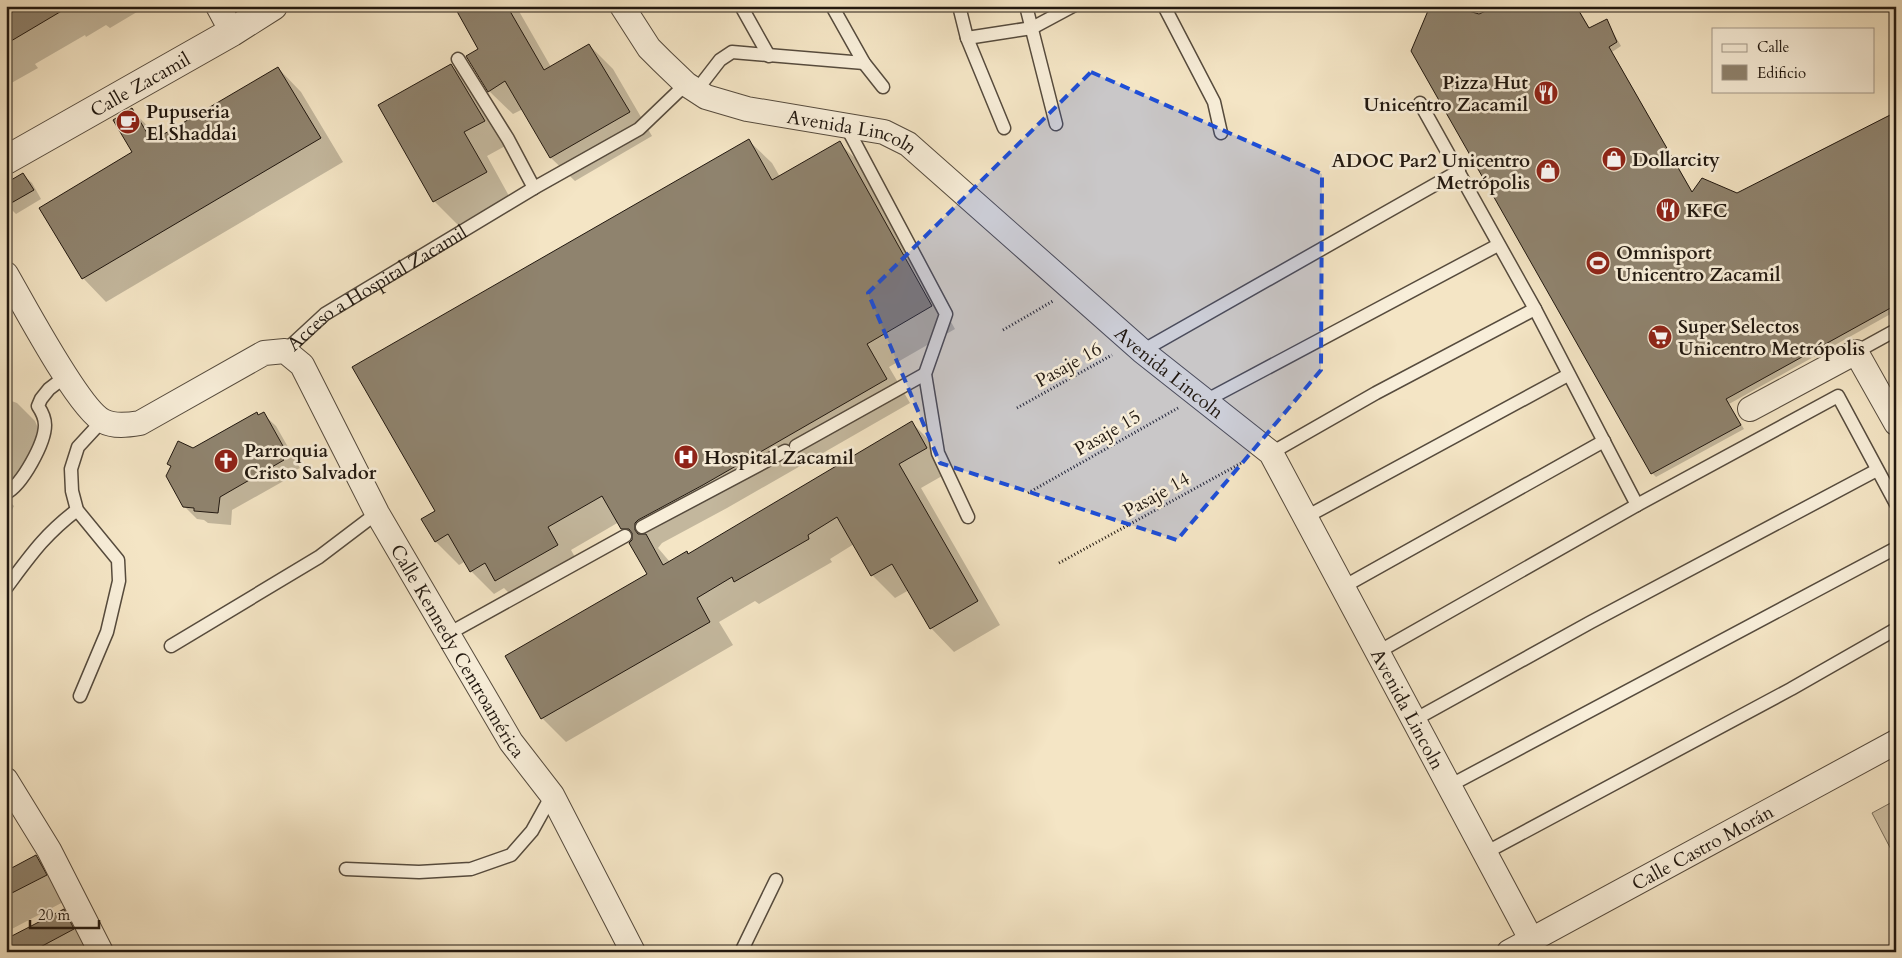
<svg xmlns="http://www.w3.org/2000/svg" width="1902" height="958" font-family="Cardo,serif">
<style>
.green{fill:#d0c2a6;stroke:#786d5b}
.shadow{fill:#0003}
.building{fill:#8f836e;stroke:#211810}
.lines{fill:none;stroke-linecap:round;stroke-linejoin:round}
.service-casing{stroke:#564b3d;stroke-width:15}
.minor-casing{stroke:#564b3d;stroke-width:26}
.tertiary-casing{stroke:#564b3d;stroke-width:30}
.path{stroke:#211810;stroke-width:3;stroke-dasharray:1 2.5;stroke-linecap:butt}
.service{stroke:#f8eed9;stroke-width:12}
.minor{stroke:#f8eed9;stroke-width:24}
.tertiary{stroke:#f8eed9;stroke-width:28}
.marked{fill:#1d4ed8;fill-opacity:0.2;stroke:#1d4ed8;stroke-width:4;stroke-dasharray:10 6;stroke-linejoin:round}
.labels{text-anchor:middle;stroke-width:5;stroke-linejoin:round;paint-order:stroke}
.poi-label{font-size:19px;font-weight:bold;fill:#211810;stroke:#f8eed9;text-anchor:start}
.street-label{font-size:19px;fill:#211810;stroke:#f8eed9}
</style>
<rect width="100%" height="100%" fill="#f4e5c5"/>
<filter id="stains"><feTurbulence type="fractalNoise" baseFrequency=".004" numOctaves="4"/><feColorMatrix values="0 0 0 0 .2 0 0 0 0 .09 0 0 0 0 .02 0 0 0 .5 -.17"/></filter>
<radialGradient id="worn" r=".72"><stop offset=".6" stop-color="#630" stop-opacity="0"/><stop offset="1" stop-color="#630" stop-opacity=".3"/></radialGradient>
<!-- green -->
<path class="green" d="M1896,800V859L1872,813Z"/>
<!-- shadow -->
<path class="shadow" d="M6,6H147L110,28L106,25L86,37L85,35L35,64L38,68L6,86Z
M455,6H516L551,67L589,45L613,69L652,136L575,181L551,158L523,109L513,114L489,91L480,49Z
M1500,6H1577L1590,29L1606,20L1621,46L1612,52L1693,193L1737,195L1896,113V311L1729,404L1744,429L1656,477L1652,473L1479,16Z
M451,65L475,89L507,145L487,156L509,196L458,225L434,201L380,106Z
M278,68L301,92L343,162L106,302L83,278L41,208L134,153L132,110L159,138Z
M748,140L772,163L780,177L839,143L863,166L955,329L889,367L910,403L727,508L662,543L658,548L670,562L689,555L912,423L935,446L949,472L921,488L1000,625L954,652L931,628L909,590L895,598L872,575L854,544L830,559L832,562L759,604L755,601L719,622L733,645L566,742L542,718L506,656L649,574L633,539L619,522L571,550L581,568L519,603L504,588L494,594L471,571L466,561L459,565L436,542L423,519L437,512Z
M23,175L32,183L41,199L16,214L6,204Z
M6,399L17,403L35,421L40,433L9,501L14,506L6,522Z
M263,414L276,426L300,468L294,471L296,474L232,510L231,525L208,523L204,520L197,519L184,506L172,467L168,464Z
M36,857L59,880L69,899L6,932V872Z
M63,911L87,934L96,952H6Z"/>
<!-- building -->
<path class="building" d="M6,6H70L6,44Z
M454,6H507L544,70L589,44L630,112L550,158L505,81L488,92L466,56L478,49Z
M1430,6H1451L1479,14L1497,6H1576L1589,28L1607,19L1617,42L1609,47L1692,192L1702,178L1737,193L1896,112V305L1726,399L1741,425L1651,474L1411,51Z
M451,64L485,121L464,132L487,172L433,202L378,105Z
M278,67L321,138L82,279L39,208L132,152L113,120L132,108L152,141Z
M749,139L772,180L840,141L932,306L867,344L887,379L703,485L638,520L635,523V530L638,534H646L663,565L687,551L688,554L912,421L927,448L899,464L978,601L930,629L892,564L871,576L837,517L808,535L809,539L734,582L732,577L697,598L710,622L541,719L505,656L647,574L629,543L632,540V533L629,529H621L602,496L548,527L558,545L495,581L485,563L470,572L448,534L435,542L421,519L435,511L352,367Z
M23,173L34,190L6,206V183Z
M257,412L258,415L264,412L288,455L282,458L284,460L220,497L218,513L194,511V508L183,507L166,476L171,466L167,464L178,441L193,448Z
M36,855L47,875L6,896V871Z
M64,909L74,929L31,952H6V939Z"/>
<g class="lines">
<defs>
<g id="service">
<path d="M741,6L769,56"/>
<path d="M832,6L864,63L883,87"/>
<path d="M959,6L967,38L1004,128"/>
<path d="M1026,6L1056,124"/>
<path d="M1164,6L1214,102L1221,133"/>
<path d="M967,38L1032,28L1073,6"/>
<path d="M458,59L508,139L534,188"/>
<path d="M696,91L720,60L732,52L864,63"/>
<path d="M1420,103L1535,309L1637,505"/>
<path d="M846,126L946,314L925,374L938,453L968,517"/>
<path id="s1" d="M285,351L325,314L534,188L639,129L686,84"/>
<path d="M1142,351L1459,171"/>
<path d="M1856,352L1896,330"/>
<path d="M1205,401L1498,245"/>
<path d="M796,446L925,374"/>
<path d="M1271,453L1376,393L1535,309"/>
<path d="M6,493C22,485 45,443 45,425C45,418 42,412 38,406L41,399L49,389L66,376"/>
<path d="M1306,517L1568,375"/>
<path d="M642,527L785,451"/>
<path d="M1343,587L1604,441"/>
<path d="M6,588C30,556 44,535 77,510"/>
<path d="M448,634L625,536"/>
<path d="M171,646L319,557L377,513"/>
<path d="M1378,652L1637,505L1838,396L1896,504"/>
<path d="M80,696L107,632L119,581L118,560L77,510L72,491L71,469L78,447L102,421"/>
<path d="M1414,720L1591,622L1877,470"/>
<path d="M1449,786L1896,548"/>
<path d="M1485,853L1791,689L1896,629"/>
<path d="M346,869L419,872L471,869L511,855L532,831L552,795"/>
<path d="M741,952L776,880"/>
</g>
<g id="minor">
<path d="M218,6L232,32"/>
<path id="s2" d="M622,6L649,48L662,61L686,84L706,97L747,109L884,132L908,144L1142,351L1271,453L1531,939"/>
<path id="s3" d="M6,274C23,303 78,408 103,421C114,427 128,425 140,423L264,353L285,351L302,365L377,513L511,742L552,795L633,952"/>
<path d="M1750,409L1856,352L1896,423"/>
<path d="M6,780L49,850L101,952"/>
<path id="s4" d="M1509,952L1896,742"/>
</g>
<g id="tertiary">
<path id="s5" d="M6,160L232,32L273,6"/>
</g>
</defs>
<!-- service casing -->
<use href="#service" class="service-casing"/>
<!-- minor casing -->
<use href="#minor" class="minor-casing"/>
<!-- tertiary casing -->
<use href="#tertiary" class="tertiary-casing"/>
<!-- path -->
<path class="path" d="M1003,330L1053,301
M1017,408L1112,355
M1028,493L1178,408
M1059,563L1245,461"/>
<!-- service -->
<use href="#service" class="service"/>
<!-- minor -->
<use href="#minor" class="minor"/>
<!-- tertiary -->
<use href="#tertiary" class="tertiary"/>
</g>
<!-- marked area -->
<path class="marked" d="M1091,72L1322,174L1321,370L1177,540L940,463L868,293Z"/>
<!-- icons -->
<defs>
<symbol id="restaurant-disc" viewBox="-11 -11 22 22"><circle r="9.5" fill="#8f2418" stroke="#f8eed9"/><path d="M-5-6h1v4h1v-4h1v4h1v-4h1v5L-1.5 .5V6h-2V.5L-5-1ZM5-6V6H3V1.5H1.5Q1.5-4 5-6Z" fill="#fff"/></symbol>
<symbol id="cafe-disc" viewBox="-11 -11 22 22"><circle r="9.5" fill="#8f2418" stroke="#f8eed9"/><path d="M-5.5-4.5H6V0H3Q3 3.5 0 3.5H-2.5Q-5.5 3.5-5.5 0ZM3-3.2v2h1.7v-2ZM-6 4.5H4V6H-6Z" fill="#fff"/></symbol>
<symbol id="shop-disc" viewBox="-11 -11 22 22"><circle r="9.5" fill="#8f2418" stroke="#f8eed9"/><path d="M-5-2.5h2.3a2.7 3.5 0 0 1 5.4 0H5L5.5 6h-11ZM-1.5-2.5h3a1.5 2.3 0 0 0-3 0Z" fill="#fff"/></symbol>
<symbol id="stadium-disc" viewBox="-11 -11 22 22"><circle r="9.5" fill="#8f2418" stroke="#f8eed9"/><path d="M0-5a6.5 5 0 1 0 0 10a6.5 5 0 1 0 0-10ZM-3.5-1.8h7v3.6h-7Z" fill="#fff"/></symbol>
<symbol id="supermarket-disc" viewBox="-11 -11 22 22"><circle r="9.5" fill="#8f2418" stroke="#f8eed9"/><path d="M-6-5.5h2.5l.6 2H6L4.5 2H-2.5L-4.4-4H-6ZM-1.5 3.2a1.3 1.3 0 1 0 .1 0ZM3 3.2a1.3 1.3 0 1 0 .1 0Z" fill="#fff"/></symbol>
<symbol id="hospital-disc" viewBox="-11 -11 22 22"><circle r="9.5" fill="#8f2418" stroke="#f8eed9"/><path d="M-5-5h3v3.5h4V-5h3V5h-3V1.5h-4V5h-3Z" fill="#fff"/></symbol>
<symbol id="church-disc" viewBox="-11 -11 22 22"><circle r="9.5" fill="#8f2418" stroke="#f8eed9"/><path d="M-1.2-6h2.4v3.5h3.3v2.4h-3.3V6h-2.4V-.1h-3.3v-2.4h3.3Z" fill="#fff"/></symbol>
</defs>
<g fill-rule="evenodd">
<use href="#restaurant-disc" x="1532" y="79" width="28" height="28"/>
<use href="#cafe-disc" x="114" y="108" width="28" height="28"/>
<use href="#shop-disc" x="1600" y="145" width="28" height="28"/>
<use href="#shop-disc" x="1534" y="157" width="28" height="28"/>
<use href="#restaurant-disc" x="1654" y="196" width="28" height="28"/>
<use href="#stadium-disc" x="1584" y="249" width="28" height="28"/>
<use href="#supermarket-disc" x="1646" y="323" width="28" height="28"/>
<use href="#hospital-disc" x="672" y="443" width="28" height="28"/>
<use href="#church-disc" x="212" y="447" width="28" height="28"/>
</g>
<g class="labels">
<!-- poi labels -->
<g class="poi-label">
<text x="1528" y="89" text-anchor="end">Pizza Hut<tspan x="1528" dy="22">Unicentro Zacamil</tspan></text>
<text x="146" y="118">Pupuseria<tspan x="146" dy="22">El Shaddai</tspan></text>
<text x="1632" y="166">Dollarcity</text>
<text x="1530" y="167" text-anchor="end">ADOC Par2 Unicentro<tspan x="1530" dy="22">Metrópolis</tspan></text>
<text x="1686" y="217">KFC</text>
<text x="1616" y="259">Omnisport<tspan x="1616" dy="22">Unicentro Zacamil</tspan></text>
<text x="1678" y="333">Super Selectos<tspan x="1678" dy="22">Unicentro Metrópolis</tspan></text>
<text x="244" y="457">Parroquia<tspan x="244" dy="22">Cristo Salvador</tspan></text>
<text x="704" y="464">Hospital Zacamil</text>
</g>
<!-- street labels -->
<g class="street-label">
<text dy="7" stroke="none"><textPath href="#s5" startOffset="154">Calle Zacamil</textPath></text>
<text dy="7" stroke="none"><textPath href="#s2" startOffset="276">Avenida Lincoln</textPath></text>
<text dy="7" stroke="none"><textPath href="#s1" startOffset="112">Acceso a Hospital Zacamil</textPath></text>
<text transform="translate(1068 364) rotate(-29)" y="7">Pasaje 16</text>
<text dy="7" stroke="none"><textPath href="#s2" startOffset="681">Avenida Lincoln</textPath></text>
<text transform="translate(1107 432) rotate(-30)" y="7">Pasaje 15</text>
<text transform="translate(1156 494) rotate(-29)" y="7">Pasaje 14</text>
<text dy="7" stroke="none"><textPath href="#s3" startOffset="726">Calle Kennedy Centroamérica</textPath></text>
<text dy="7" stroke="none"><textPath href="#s2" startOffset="1101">Avenida Lincoln</textPath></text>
<text dy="7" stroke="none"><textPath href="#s4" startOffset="220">Calle Castro Morán</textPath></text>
</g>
</g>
<!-- margin -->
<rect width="1902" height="958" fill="none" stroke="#f4e5c5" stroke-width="25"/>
<rect x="8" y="8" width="1887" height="943" fill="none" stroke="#211810" stroke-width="2.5"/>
<rect x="12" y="12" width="1877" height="933" fill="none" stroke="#211810"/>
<!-- legend -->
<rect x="1712" y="28" width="162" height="65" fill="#f8eed9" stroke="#a29889"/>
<rect x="1722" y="44" width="25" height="8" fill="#f8eed9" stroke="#a29889"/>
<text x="1757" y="52" font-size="15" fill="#211810">Calle</text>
<rect x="1722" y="65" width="25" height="15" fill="#8f836e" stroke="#a29889"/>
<text x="1757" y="78" font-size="15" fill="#211810">Edificio</text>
<!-- scale -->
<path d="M30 920v8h69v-8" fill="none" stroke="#211810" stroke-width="2.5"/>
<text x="38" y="920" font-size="15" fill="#211810" stroke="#f8eed9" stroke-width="4" paint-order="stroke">20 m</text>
<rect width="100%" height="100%" filter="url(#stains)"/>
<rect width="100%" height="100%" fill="url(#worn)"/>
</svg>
